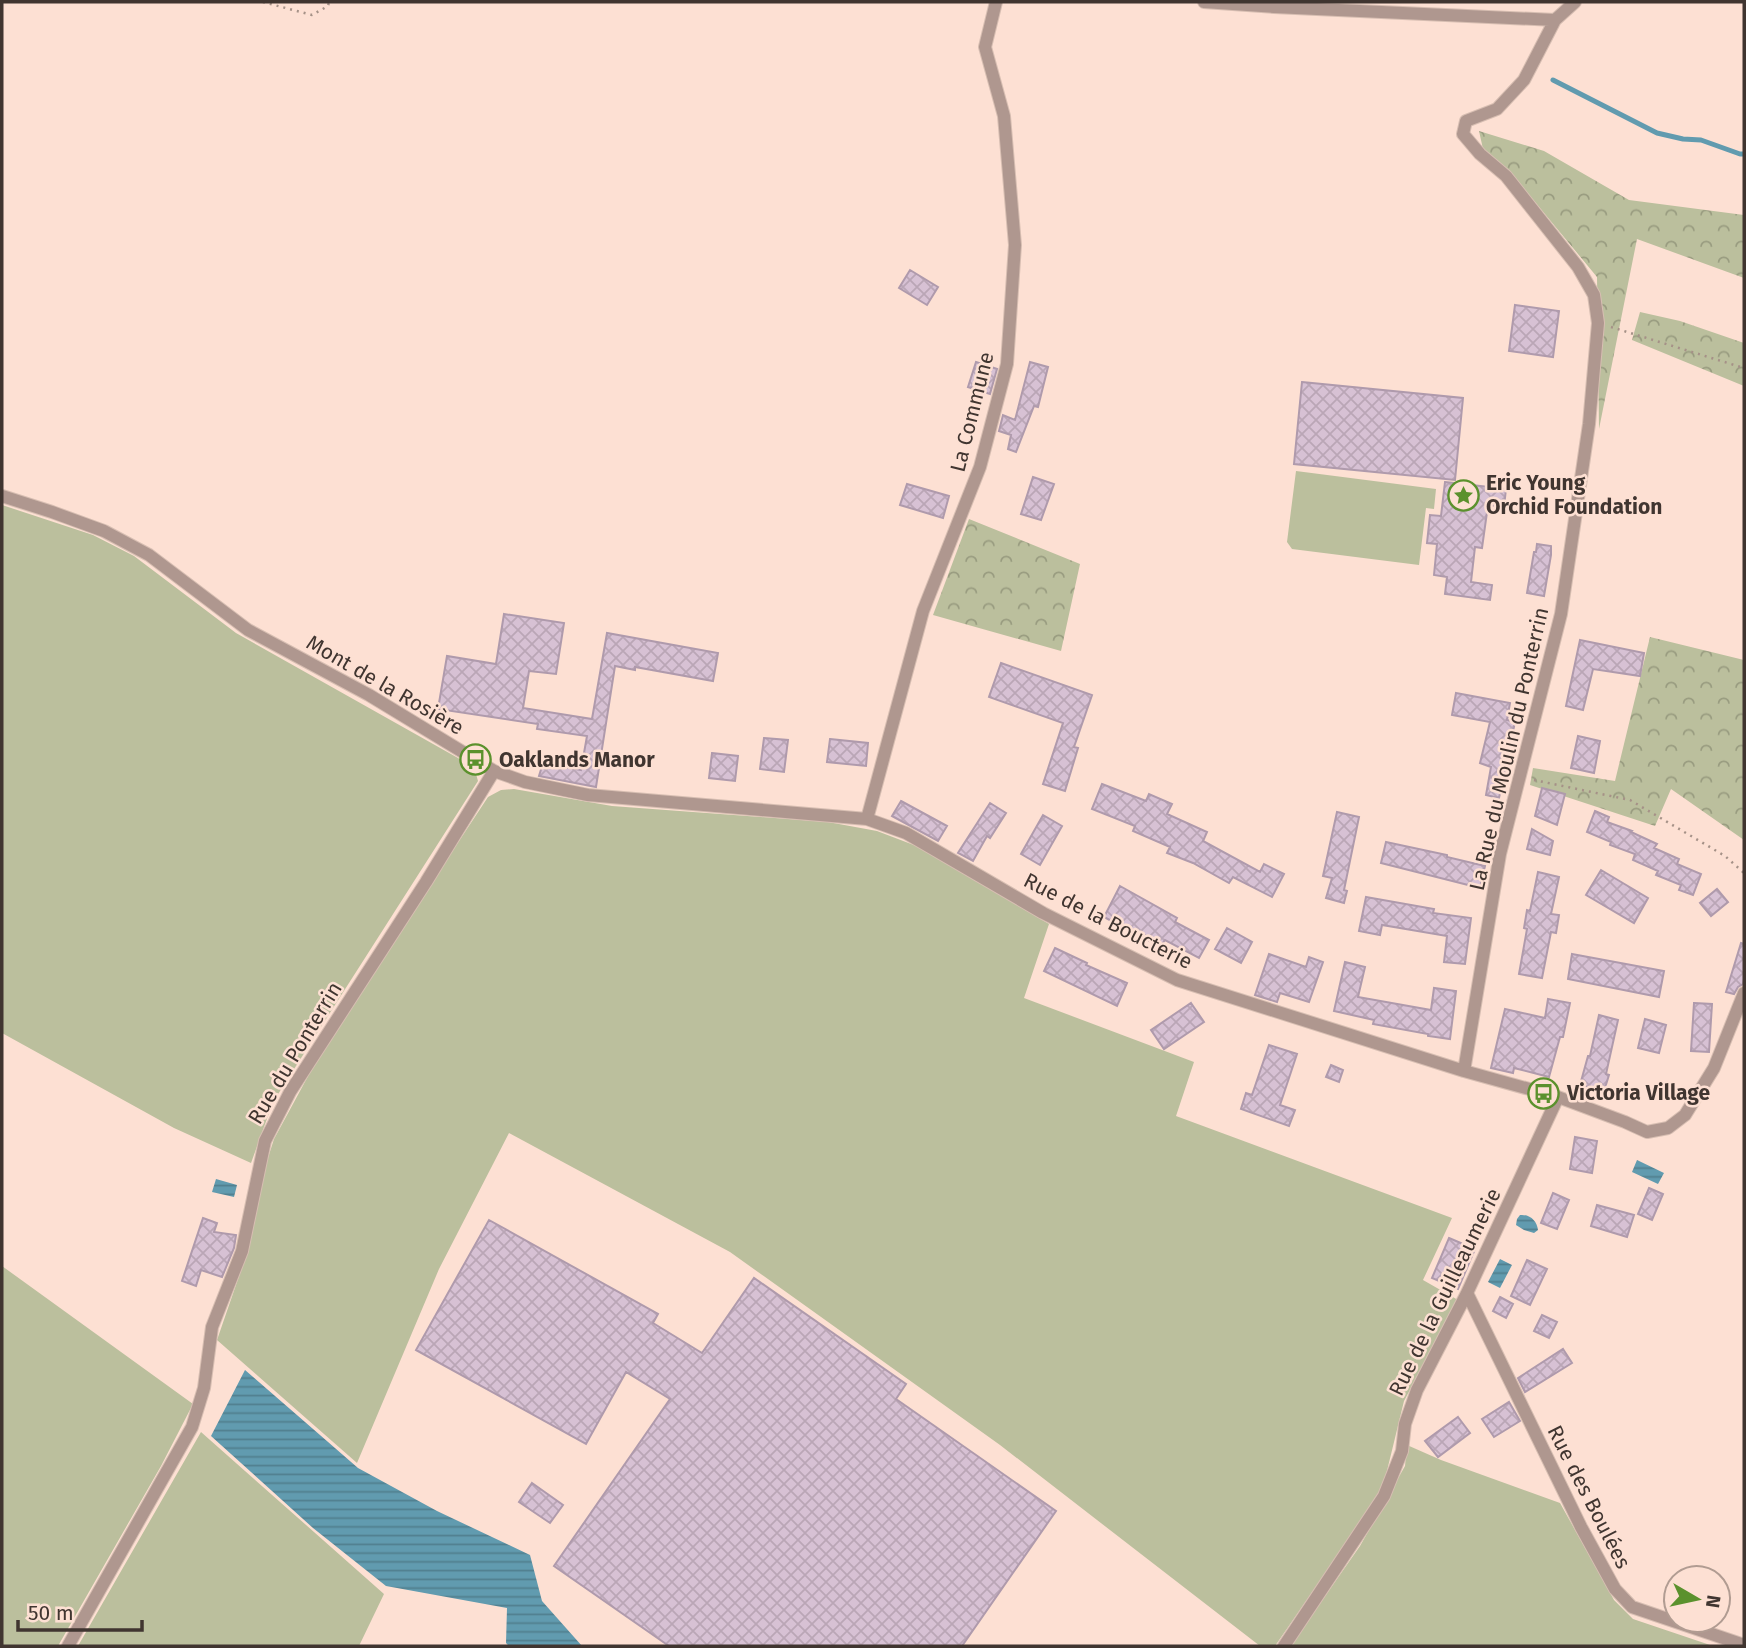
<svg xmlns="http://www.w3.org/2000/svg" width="1746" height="1648" font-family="'Fira Sans',sans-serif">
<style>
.green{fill:#bbbf9d}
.forest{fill:url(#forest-crowns)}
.water{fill:url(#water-rules)}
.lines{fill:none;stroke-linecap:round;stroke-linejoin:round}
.stream{stroke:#619baf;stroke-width:5}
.building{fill:url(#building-cross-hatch);stroke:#af9aac;stroke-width:2}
.minor-casing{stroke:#d7beb2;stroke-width:14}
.path{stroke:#a59187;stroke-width:2.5;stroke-dasharray:2 5;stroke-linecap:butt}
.minor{stroke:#af978f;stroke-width:12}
.labels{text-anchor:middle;stroke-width:5;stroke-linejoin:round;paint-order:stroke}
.street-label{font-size:21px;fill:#403530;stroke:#fde0d3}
.poi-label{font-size:21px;font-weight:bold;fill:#403530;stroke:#fde0d3;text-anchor:start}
</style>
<defs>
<pattern id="forest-crowns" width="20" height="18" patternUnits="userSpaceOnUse" patternTransform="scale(1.75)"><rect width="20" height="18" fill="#bbbf9d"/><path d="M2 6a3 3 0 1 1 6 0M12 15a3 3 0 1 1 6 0" fill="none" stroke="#999c80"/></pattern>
<pattern id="water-rules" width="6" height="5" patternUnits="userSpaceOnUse" patternTransform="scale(1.75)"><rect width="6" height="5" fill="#619baf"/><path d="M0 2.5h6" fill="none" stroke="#517f8f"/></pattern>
<pattern id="building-cross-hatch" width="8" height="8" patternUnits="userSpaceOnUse" patternTransform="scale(1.75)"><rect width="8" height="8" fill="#d7c1d4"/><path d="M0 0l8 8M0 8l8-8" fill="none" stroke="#baa6b6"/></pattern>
</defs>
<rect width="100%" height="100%" fill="#fde0d3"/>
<!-- green -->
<path class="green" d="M1296,471L1436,489L1434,509L1426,508L1419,565L1292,549L1287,542Z
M2,505L93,535L134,556L236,633L474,767L478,781L273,1102L251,1163L174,1128L2,1033Z
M514,789L612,806L828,822L877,831L919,847L1049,924L1024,998L1194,1062L1176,1116L1452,1218L1423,1280L1458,1300L1404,1401L1385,1479L1375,1501L1275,1646H1260L1000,1445L730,1252L509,1133L439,1269L357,1463L217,1340L247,1253L266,1164L274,1139L326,1043L488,797L501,790Z
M2,1266L193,1404L161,1466L58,1646H2Z
M201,1432L384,1594L359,1646H78Z
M1407,1445L1441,1460L1560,1503L1614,1600L1633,1619L1713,1646H1293V1642L1360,1546L1405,1466Z"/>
<!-- forest -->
<path class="forest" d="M1479,131L1544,151L1629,200L1744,215V278L1637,239L1599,429L1597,277L1511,173L1483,149Z
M1640,312L1680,321L1744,343V386L1632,340Z
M969,519L1080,564L1061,651L933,615Z
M1650,637L1744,660V840L1671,789L1655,826L1530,785L1533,768L1615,781Z"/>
<!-- water -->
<path class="water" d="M1637,1160L1664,1173L1658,1184L1632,1172Z
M216,1179L237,1185L234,1197L212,1192Z
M1520,1215C1530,1214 1537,1221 1538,1230L1534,1233L1524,1230L1516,1225L1517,1219Z
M1500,1259L1512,1265L1500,1288L1488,1282Z
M245,1370L358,1468L437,1511L530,1555L542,1601L582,1646H509L506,1643L507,1608L386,1586L313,1528L211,1436Z"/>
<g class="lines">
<!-- stream -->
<path class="stream" d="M1553,80L1657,133L1683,139L1701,140L1740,154H1744"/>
</g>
<!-- building -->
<path class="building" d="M910,270L938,287L927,305L899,288Z
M1515,305L1559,311L1553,357L1509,351Z
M976,362L997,369L990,394L968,387Z
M1030,362L1048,367L1038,407L1034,406L1016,452L1008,449L1011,435L999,431L1003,415L1015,420Z
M1302,382L1463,398L1455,480L1294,464Z
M1033,477L1054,484L1041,520L1021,514Z
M1445,482L1506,489L1504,507L1488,505L1482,548L1475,547L1471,582L1492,585L1490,600L1445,594L1447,577L1434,575L1437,544L1427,543L1430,515L1441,516Z
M907,484L949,496L943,518L900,505Z
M1537,544L1551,546V555L1544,596L1527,593L1534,552H1536Z
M504,614L564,623L556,674L529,671L523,708L592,719L607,633L718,653L713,681L635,667V670L615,666L596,787L539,776L543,763L581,770L587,736L537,729L538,724L438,709L447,656L496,664Z
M1580,640L1644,653L1640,676L1593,669L1583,710L1566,706Z
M1001,663L1092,695L1074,747L1078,748L1065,791L1043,784L1063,723L989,697Z
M1456,693L1510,703L1507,720L1515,722L1499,798L1486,795L1491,767L1480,763L1490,722L1452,715Z
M1578,736L1600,741L1594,773L1571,768Z
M764,738L788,740L784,772L760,769Z
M830,739L868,743L866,766L827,762Z
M712,753L738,756L735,781L709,778Z
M1102,784L1146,801L1149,794L1172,804L1167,814L1207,832L1203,841L1260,872L1264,864L1284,874L1272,897L1233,877L1229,883L1193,863L1167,853L1170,847L1133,831L1135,826L1092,809Z
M1542,788L1565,794L1557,825L1535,816Z
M901,801L947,826L938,841L892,816Z
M990,803L1006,813L990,838L987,836L973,861L958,853Z
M1595,811L1609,817L1607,822L1632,831L1631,832L1657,844L1654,848L1679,859L1677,864L1701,874L1693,895L1679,890L1681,885L1656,875L1658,871L1633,860L1635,854L1610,845L1611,842L1587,832Z
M1337,812L1359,817L1344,890L1347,891L1344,903L1326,898L1332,878L1323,876Z
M1043,815L1062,826L1040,865L1021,854Z
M1532,829L1553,841L1550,855L1527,849Z
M1386,842L1447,855V857L1485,866L1480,888L1381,863Z
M1601,870L1648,898L1634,923L1586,895Z
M1538,872L1559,877L1551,914L1559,915L1556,933L1551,932L1542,978L1519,974L1527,929L1524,928L1527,910L1530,911Z
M1120,886L1177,918L1175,922L1209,940L1199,958L1165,940L1160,947L1123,926V927L1104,917Z
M1717,889L1728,902L1711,916L1700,903Z
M1366,897L1434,909L1433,913L1471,918L1465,964L1444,962L1447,936L1382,925L1380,935L1359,931Z
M1227,928L1252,942L1241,963L1215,949Z
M1741,943L1744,944V979L1743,984L1738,987L1734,994L1726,992Z
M1055,948L1087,963L1086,965L1127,983L1117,1006L1044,971Z
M1269,954L1306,967L1309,957L1323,962L1309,1002L1280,993L1277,1002L1255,995Z
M1572,954L1664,971L1659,997L1568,979Z
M1345,962L1365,967L1358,997L1431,1010L1434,988L1456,991L1450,1039L1428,1036V1034L1373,1024L1374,1020L1334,1011Z
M1548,999L1570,1003L1563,1037H1560L1549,1077L1514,1068L1513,1073L1491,1068L1505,1009L1545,1018Z
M1191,1003L1204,1022L1164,1049L1151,1030Z
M1694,1003L1712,1004L1709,1052L1691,1051Z
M1599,1015L1618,1020L1606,1074L1609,1075L1604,1091L1580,1085L1588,1056H1590Z
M1645,1019L1666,1025L1659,1053L1638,1048Z
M1269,1045L1297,1054L1280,1105L1295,1110L1289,1126L1241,1109L1246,1093L1252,1095Z
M1331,1065L1343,1070L1339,1082L1326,1077Z
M1575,1137L1597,1141L1592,1173L1570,1169Z
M1649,1188L1663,1194L1652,1220L1638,1214Z
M1553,1193L1569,1200L1557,1229L1541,1223Z
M1597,1205L1634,1215L1627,1237L1591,1226Z
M203,1218L217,1223L214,1232L236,1235L234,1248L222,1277L201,1270L196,1286L182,1281Z
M489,1220L658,1314L653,1323L702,1353L754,1278L906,1384L896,1399L1056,1511L962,1646H669L554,1566L670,1399L626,1372L586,1444L416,1350Z
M1449,1238L1475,1249L1458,1289L1432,1278Z
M1527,1260L1547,1269L1530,1305L1511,1296Z
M1500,1297L1513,1304L1506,1318L1493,1311Z
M1542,1315L1557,1322L1549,1338L1534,1331Z
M1563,1349L1572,1363L1525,1392L1518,1378Z
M1509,1402L1520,1421L1494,1437L1482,1419Z
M1458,1417L1470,1433L1438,1457L1425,1441Z
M532,1483L563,1505L550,1523L519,1502Z"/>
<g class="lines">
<defs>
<path id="minor" d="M1204,2L1274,7L1555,20
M2,496L52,512L104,531L149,555L248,630L369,695L494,771L525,782L588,795L867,819L906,833L1043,913L1177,980L1464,1071L1558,1097L1625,1122L1647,1132L1668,1128L1685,1115L1714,1068L1744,993
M867,819L923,611L980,467L1007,364L1015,245L1004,116L985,47L996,2
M1464,1071L1500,854L1561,614L1589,424L1598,323L1594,295L1578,267L1506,176L1480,154L1463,134L1466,121L1497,109L1524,80L1555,20L1575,2
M1467,1293L1581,1527L1615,1589L1632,1607L1744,1645
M68,1646L192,1427L204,1388L212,1327L242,1251L265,1141L290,1092L426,882L494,771
M1284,1646L1384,1496L1402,1451L1405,1424L1417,1390L1467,1293L1558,1097"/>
</defs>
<!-- minor casing -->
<use href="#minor" class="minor-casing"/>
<!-- path -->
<path class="path" d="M263,2L312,15L328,6L329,2
M1611,327L1744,368
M1534,780L1630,800L1725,856L1744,873"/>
<!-- minor -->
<use href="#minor" class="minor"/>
</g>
<!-- icons -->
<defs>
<symbol id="sight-ring" viewBox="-11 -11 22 22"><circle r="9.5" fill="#fde0d3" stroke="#5b912d" stroke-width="1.5"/><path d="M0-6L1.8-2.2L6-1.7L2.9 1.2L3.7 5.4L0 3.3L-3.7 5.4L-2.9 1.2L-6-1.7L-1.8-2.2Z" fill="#5b912d"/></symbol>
<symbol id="bus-ring" viewBox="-11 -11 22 22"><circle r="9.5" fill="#fde0d3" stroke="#5b912d" stroke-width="1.5"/><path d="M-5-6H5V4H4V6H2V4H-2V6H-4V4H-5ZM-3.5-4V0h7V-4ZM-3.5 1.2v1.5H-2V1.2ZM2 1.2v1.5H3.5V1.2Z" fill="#5b912d"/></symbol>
</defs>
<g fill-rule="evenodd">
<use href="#sight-ring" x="1446" y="478" width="35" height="35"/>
<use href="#bus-ring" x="458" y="742" width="35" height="35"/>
<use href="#bus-ring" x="1526" y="1076" width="35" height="35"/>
</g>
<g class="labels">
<!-- street labels -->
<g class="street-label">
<text transform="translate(972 412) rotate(-76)" y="7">La Commune</text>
<text transform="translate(385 685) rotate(30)" y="7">Mont de la Rosière</text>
<text transform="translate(1509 749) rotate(-77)" y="7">La Rue du Moulin du Ponterrin</text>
<text transform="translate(1108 921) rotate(27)" y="7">Rue de la Boucterie</text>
<text transform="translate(295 1053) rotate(-59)" y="7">Rue du Ponterrin</text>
<text transform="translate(1445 1292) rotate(-64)" y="7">Rue de la Guilleaumerie</text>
<text transform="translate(1589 1497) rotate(63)" y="7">Rue des Boulées</text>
</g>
<!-- poi labels -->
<g class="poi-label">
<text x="1486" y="490">Eric Young<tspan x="1486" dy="24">Orchid Foundation</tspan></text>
<text x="499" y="767">Oaklands Manor</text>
<text x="1567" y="1100">Victoria Village</text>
</g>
</g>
<!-- border -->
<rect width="1746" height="1648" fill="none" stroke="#403530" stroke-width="7"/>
<!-- north arrow -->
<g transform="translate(1697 1599) rotate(99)"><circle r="33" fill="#fde0d3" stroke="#b19c92" stroke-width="2"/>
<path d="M0-5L12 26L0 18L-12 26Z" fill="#5b912d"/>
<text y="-10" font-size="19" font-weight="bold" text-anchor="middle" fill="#403530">N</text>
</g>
<!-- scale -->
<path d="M18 1620v10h124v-10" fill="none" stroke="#403530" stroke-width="3.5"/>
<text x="28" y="1620" font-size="21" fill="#403530" stroke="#fde0d3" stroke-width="5" paint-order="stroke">50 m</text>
</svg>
